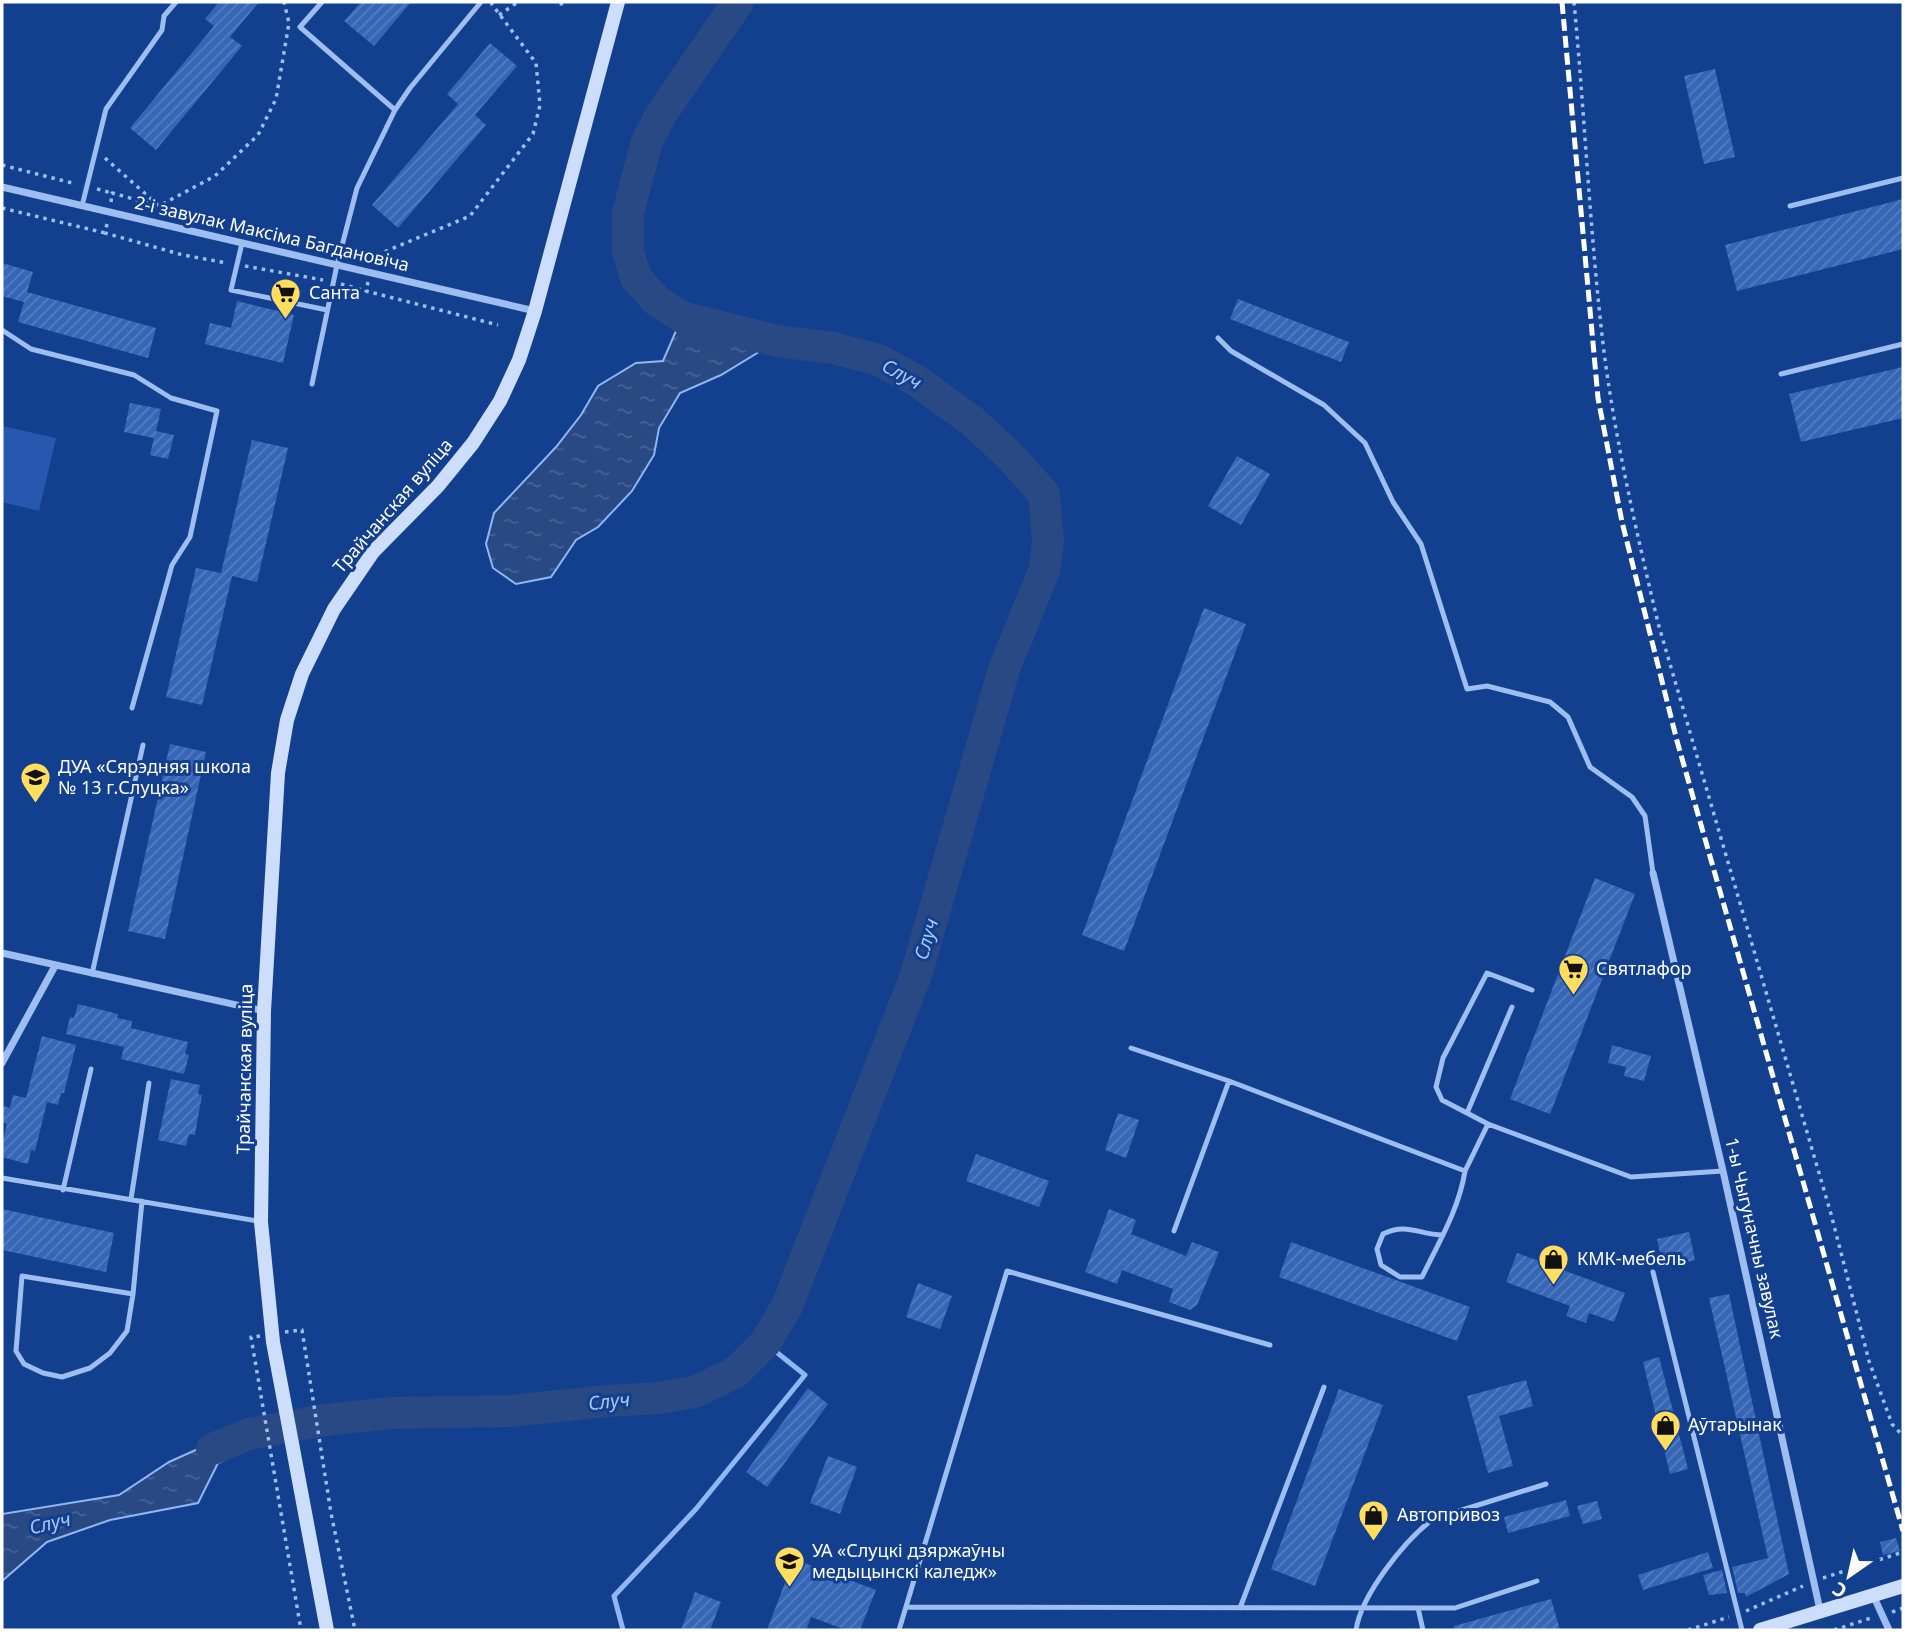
<svg xmlns="http://www.w3.org/2000/svg" width="1905" height="1632" font-family="'Noto Sans',sans-serif">
<style>
.pitch{fill:#2558ae}
.water{fill:url(#water-ripples);stroke:#90b6f4;stroke-width:2}
.lines{fill:none;stroke-linecap:round;stroke-linejoin:round}
.stream{stroke:#90b6f4;stroke-width:5}
.river{stroke:#284984;stroke-width:32}
.building{fill:url(#building-hatch)}
.path{stroke:#9ebdf1;stroke-width:3.5;stroke-dasharray:3.5 5;stroke-linecap:butt}
.lane{stroke:#9ebdf1;stroke-width:5}
.street{stroke:#9ebdf1;stroke-width:7}
.secondary{stroke:#cdddfc;stroke-width:14}
.rail{stroke:#fff;stroke-width:5;stroke-dasharray:12 5;stroke-linecap:butt}
.labels{text-anchor:middle;stroke-width:6;stroke-linejoin:round;paint-order:stroke}
.street-label{font-size:18px;fill:#fff;stroke:#133f8f}
.poi-label{font-size:18px;fill:#fff;stroke:#133f8f;text-anchor:start}
.water-label{font-size:19px;font-style:italic;fill:#aac7f8;stroke:#133f8f}
</style>
<defs>
<pattern id="water-ripples" width="26" height="14" patternUnits="userSpaceOnUse" patternTransform="scale(1.75)"><rect width="26" height="14" fill="#284984"/><path d="M2 4q2-2 4 0t4 0M15 11q2-2 4 0t4 0" fill="none" stroke="#486496"/></pattern>
<pattern id="building-hatch" width="6" height="6" patternUnits="userSpaceOnUse" patternTransform="scale(1.75)"><rect width="6" height="6" fill="#3766b6"/><path d="M-1 1l2-2M0 6l6-6M5 7l2-2" fill="none" stroke="#557dc1"/></pattern>
</defs>
<rect width="100%" height="100%" fill="#133f8f"/>
<!-- pitch -->
<path class="pitch" d="M2,426L56,438L39,511L2,502Z"/>
<!-- water -->
<path class="water" d="M682,317L777,341L721,375L680,393L659,428L654,455L632,491L598,527L576,540L551,577L516,584L493,568L486,544L494,513L556,447L581,415L598,386L636,363L663,361Z
M249,1426L256,1445L218,1463L198,1503L110,1520L47,1542L2,1581V1514L119,1495L169,1462Z"/>
<g class="lines">
<!-- stream -->
<path class="stream" d="M623,1630L614,1596L696,1509L805,1375L765,1343"/>
<!-- river -->
<path class="river" d="M212,1449L249,1434L325,1420L392,1413L510,1411L607,1401L659,1398L695,1392L736,1372L765,1343L787,1306L916,975L1004,669L1044,571L1048,542L1044,494L1009,455L972,421L917,381L879,360L833,348L777,341L682,317L657,301L636,278L628,252V213L647,141L662,113L738,2"/>
</g>
<!-- building -->
<path class="building" d="M219,2H259L230,37L242,46L156,150L130,128L214,26L205,19Z
M361,2H411L374,46L344,21Z
M490,43L517,66L475,115L486,125L398,228L372,205L458,104L447,94Z
M1715,69L1735,157L1704,164L1684,76Z
M1903,199V249L1737,291L1725,245Z
M2,263L33,272L27,292L156,328L148,358L18,322L24,302L2,296Z
M1238,299L1349,342L1341,362L1230,319Z
M237,301L294,315L283,363L205,344L210,323L231,328Z
M1903,367V418L1801,442L1789,394Z
M130,403L161,409L156,431L174,435L168,459L150,455L154,438L124,432Z
M252,440L288,448L257,582L232,576L202,705L166,697L196,568L221,573Z
M1237,456L1270,474L1241,525L1208,506Z
M1204,608L1246,624L1124,951L1082,935Z
M170,744L206,752L165,939L128,931Z
M1595,878L1635,894L1550,1114L1510,1099Z
M78,1004L118,1014L117,1018L132,1021L131,1028L188,1042L185,1054L189,1055L184,1074L121,1059L124,1047L66,1034L70,1017L74,1018Z
M42,1036L76,1045L64,1093H61L58,1105L47,1102L35,1151L31,1150L28,1164L2,1157V1144L7,1124L2,1122V1114L4,1106L10,1108L13,1095L26,1098Z
M1612,1045L1651,1056L1644,1081L1624,1076L1626,1067L1608,1063Z
M171,1079L200,1085L198,1094L202,1095L195,1135L189,1134L186,1146L158,1140Z
M1118,1113L1139,1120L1126,1158L1105,1150Z
M976,1154L1049,1181L1039,1207L966,1181Z
M2,1209L114,1233L106,1272L2,1250Z
M1109,1209L1136,1220L1131,1234L1186,1256L1192,1242L1219,1252L1197,1305L1190,1310L1169,1302L1173,1289L1122,1270L1117,1284L1085,1272Z
M1689,1232L1695,1260L1663,1268L1657,1239Z
M1291,1242L1470,1307L1457,1341L1279,1277Z
M1517,1253L1625,1293L1614,1322L1589,1313L1586,1323L1566,1316L1570,1306L1506,1282Z
M918,1283L952,1296L940,1329L906,1317Z
M1729,1294L1789,1574L1746,1597L1745,1593H1738L1732,1567L1768,1558L1709,1298Z
M1659,1357L1688,1469L1670,1474L1643,1362Z
M1526,1380L1533,1406L1499,1416L1513,1466L1488,1473L1467,1396Z
M808,1388L828,1404L767,1487L746,1472Z
M1339,1389L1383,1405L1315,1586L1271,1569Z
M828,1456L857,1467L840,1514L810,1503Z
M1566,1500L1570,1516L1508,1533L1504,1517Z
M1597,1501L1602,1519L1583,1524L1577,1506Z
M1896,1538L1900,1551L1883,1555L1880,1542Z
M1708,1552L1713,1568L1643,1590L1638,1575Z
M794,1559L876,1590L860,1630H846L811,1617L806,1630H767Z
M1722,1570L1727,1593L1709,1595L1703,1575Z
M695,1592L721,1602L710,1630H681Z
M1551,1599L1560,1630H1454V1626Z"/>
<g class="lines">
<!-- path -->
<path class="path" d="M561,2L562,8
M1574,2C1585,118 1590,236 1604,352C1616,444 1637,534 1658,623L1831,1214L1869,1361L1892,1424L1903,1436
M499,15L518,2
M105,158L159,206L215,176L258,135L276,99L289,23L284,2
M2,165L76,184
M97,189L112,193
M111,202L112,193L159,206
M2,208L105,233
M107,224L105,233L183,255L227,263
M372,260V257L470,216L533,134L540,105L536,63L491,3
M245,266L323,280
M368,282L366,291L498,325
M341,284L366,291
M285,1332L302,1330L331,1513L355,1630
M260,1336L251,1337L301,1630
M1823,1578L1903,1552
M1746,1611L1803,1586
M1892,1612L1903,1608
M1688,1630L1729,1617
M1834,1630L1871,1618"/>
<!-- lane -->
<path class="lane" d="M322,2L300,27L395,110
M82,206L106,109L162,30L164,16L176,2
M1790,206L1903,178
M242,243L231,290L327,310
M2,330L31,349L134,375L171,398L217,411L190,537L172,565L132,708
M1218,338L1231,351L1324,405L1365,443L1393,502L1421,544L1467,689L1487,686L1550,702L1568,717L1590,767L1632,797L1645,816L1653,873
M1781,374L1903,344
M312,384L337,265L357,188L395,110L410,88L481,2
M92,974L143,745
M1131,1048L1229,1081L1465,1171L1488,1124L1631,1177L1723,1171
M1467,1113L1512,1007
M1488,1124L1442,1100L1436,1087L1443,1058L1487,973L1532,990
M2,1178L258,1221
M63,1190L91,1069
M131,1199L149,1083
M1174,1231L1229,1081
M1443,1235C1419,1235 1407,1222 1383,1234L1377,1249L1381,1265L1400,1277H1422C1439,1242 1459,1209 1465,1171
M1653,1272L1742,1630
M133,1294L22,1276L16,1351L24,1364L43,1373L62,1377L90,1368L110,1353L127,1331L133,1294L142,1201
M906,1607L1455,1608L1537,1581
M1240,1608L1324,1387
M1418,1608L1423,1630
M899,1630L1007,1271L1270,1345
M1356,1630C1361,1595 1405,1540 1433,1519L1546,1484"/>
<!-- street -->
<path class="street" d="M2,187L535,311
M1653,873L1723,1171L1820,1610
M2,953L264,1011
M2,1063L55,966
M1873,1595L1889,1630"/>
<!-- secondary -->
<path class="secondary" d="M327,1630L273,1342L261,1222L264,1011L278,773L287,720L302,674L334,609L373,552L438,486L473,443L500,401L519,360L535,311L618,2
M1760,1630L1903,1586"/>
<!-- rail -->
<path class="rail" d="M1562,2L1598,398L1622,522L1677,741L1903,1531"/>
</g>
<!-- icons -->
<defs>
<symbol id="supermarket-pin" viewBox="-11 -11 22 30"><path d="M0 17L-7.5 6A9.5 9.5 0 1 1 7.5 6Z" fill="#ffde5e" stroke="#133f8f"/><path d="M-6-5.5h2.5l.6 2H6L4.5 2H-2.5L-4.4-4H-6ZM-1.5 3.2a1.3 1.3 0 1 0 .1 0ZM3 3.2a1.3 1.3 0 1 0 .1 0Z" fill="#111"/></symbol>
<symbol id="school-pin" viewBox="-11 -11 22 30"><path d="M0 17L-7.5 6A9.5 9.5 0 1 1 7.5 6Z" fill="#ffde5e" stroke="#133f8f"/><path d="M0-5L7-2L0 1L-7-2ZM-4 1L0 2.5L4 1V4Q0 6-4 4Z" fill="#111"/></symbol>
<symbol id="shop-pin" viewBox="-11 -11 22 30"><path d="M0 17L-7.5 6A9.5 9.5 0 1 1 7.5 6Z" fill="#ffde5e" stroke="#133f8f"/><path d="M-5-2.5h2.3a2.7 3.5 0 0 1 5.4 0H5L5.5 6h-11ZM-1.5-2.5h3a1.5 2.3 0 0 0-3 0Z" fill="#111"/></symbol>
<symbol id="university-pin" viewBox="-11 -11 22 30"><path d="M0 17L-7.5 6A9.5 9.5 0 1 1 7.5 6Z" fill="#ffde5e" stroke="#133f8f"/><path d="M0-5L7-2L0 1L-7-2ZM-4 1L0 2.5L4 1V4Q0 6-4 4Z" fill="#111"/></symbol>
</defs>
<g fill-rule="evenodd">
<use href="#supermarket-pin" x="268" y="276" width="35" height="47"/>
<use href="#school-pin" x="18" y="760" width="35" height="47"/>
<use href="#supermarket-pin" x="1556" y="952" width="35" height="47"/>
<use href="#shop-pin" x="1536" y="1242" width="35" height="47"/>
<use href="#shop-pin" x="1648" y="1408" width="35" height="47"/>
<use href="#shop-pin" x="1356" y="1498" width="35" height="47"/>
<use href="#university-pin" x="772" y="1544" width="35" height="47"/>
</g>
<g class="labels">
<!-- street labels -->
<g class="street-label">
<text transform="translate(272 234) rotate(13)" y="6">2-і завулак Максіма Багдановіча</text>
<text transform="translate(393 506) rotate(-49)" y="6">Трайчанская вуліца</text>
<text transform="translate(245 1069) rotate(-89)" y="6">Трайчанская вуліца</text>
<text transform="translate(1754 1238) rotate(77)" y="6">1-ы Чыгуначны завулак</text>
</g>
<!-- poi labels -->
<g class="poi-label">
<text x="309" y="299">Санта</text>
<text x="58" y="773">ДУА «Сярэдняя школа<tspan x="58" dy="21">№ 13 г.Слуцка»</tspan></text>
<text x="1596" y="975">Святлафор</text>
<text x="1577" y="1265">КМК-мебель</text>
<text x="1688" y="1431">Аўтарынак</text>
<text x="1397" y="1521">Автопривоз</text>
<text x="812" y="1557">УА «Слуцкі дзяржаўны<tspan x="812" dy="21">медыцынскі каледж»</tspan></text>
</g>
<!-- water labels -->
<g class="water-label">
<text transform="translate(902 374) rotate(29)" y="7">Случ</text>
<text transform="translate(926 939) rotate(-74)" y="7">Случ</text>
<text transform="translate(609 1401) rotate(-6)" y="7">Случ</text>
<text transform="translate(50 1523) rotate(-13)" y="7">Случ</text>
</g>
</g>
<!-- border -->
<rect width="1905" height="1632" fill="none" stroke="#ffffff" stroke-width="7"/>
<!-- north arrow -->
<g transform="translate(1849 1576) rotate(214)" stroke="#133f8f" stroke-width="5" paint-order="stroke">
<path d="M0-5L12 26L0 18L-12 26Z" fill="#ffffff"/>
<text y="-10" font-size="19" font-weight="bold" text-anchor="middle" fill="#ffffff">С</text>
</g>
</svg>
